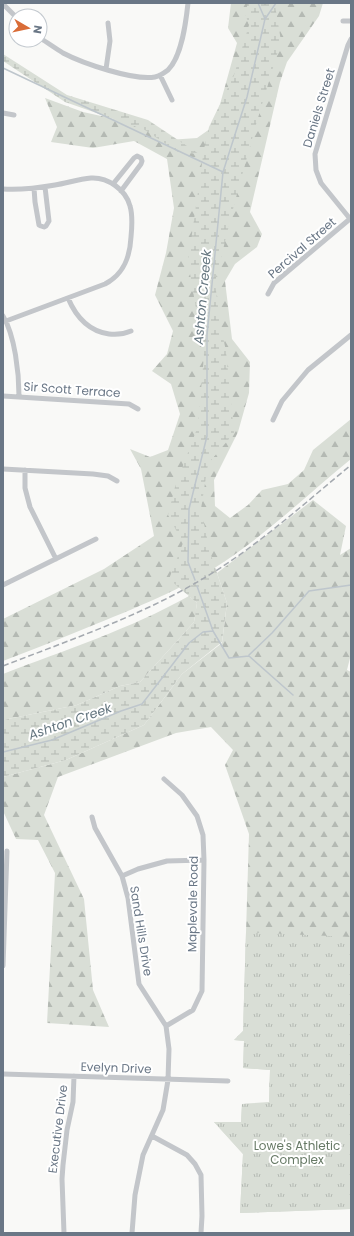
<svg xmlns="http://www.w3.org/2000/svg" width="354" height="1236" font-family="Poppins,sans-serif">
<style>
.forest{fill:url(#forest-firs)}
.wetland{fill:url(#wetland-marsh)}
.park{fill:url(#park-tufts)}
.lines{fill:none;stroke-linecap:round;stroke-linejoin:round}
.stream{stroke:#bec6cc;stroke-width:1.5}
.minor{stroke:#c3c6ca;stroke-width:5}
.rail{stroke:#a4a9af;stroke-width:1.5;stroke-dasharray:6 3;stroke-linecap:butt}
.labels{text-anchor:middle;stroke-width:4;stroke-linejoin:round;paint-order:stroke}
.street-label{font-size:12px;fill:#6a7786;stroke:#fff}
.park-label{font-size:12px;fill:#667965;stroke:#fff}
.water-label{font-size:13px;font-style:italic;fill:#667781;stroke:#fff}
</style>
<defs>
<pattern id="forest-firs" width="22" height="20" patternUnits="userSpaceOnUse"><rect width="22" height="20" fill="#d9ded6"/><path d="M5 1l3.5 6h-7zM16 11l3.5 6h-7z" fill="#b4b9b3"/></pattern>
<pattern id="wetland-marsh" width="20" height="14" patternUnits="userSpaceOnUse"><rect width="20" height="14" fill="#d9ded6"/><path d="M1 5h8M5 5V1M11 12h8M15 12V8" fill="none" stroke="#b4b9b3"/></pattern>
<pattern id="park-tufts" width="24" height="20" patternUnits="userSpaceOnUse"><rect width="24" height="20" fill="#d9ded6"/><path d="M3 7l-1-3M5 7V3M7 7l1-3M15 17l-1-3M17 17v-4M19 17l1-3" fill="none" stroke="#b4b9b3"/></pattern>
</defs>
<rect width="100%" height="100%" fill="#f9f9f7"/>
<!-- forest -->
<path class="forest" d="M231,3H323L319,16L287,62L280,82L250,212L262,234L257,247L235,264L225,281L232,339L250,362L249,393L238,432L214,480L215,506L230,518L248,505L262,490L288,484L304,470L313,450L351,419V459C312,491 275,526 234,555C192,585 143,605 96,624C65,637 34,649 3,661V619L104,569L154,536L141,469L130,449L150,457L168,450L180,414L171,384L152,371L167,354L173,331L155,295L166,253L174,208L167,159L134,141L93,148L51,142L57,127L45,98L83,112L147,126L168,140L197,138L214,126L237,43L228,28Z
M313,500L346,526L340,555L351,548V654L347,670L351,672V1209L240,1213L243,1154L214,1122H241L242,1104L269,1103L270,1070L243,1068L244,1041L234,1040L243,1031L249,834L225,765L233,750L211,727L176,733L58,777L44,815L84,899L93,990L109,1027L47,1023L55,873L38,840L16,839L3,811V777L66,760L144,725L182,674L222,643L227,603L217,573Z
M189,596L197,603L194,622L140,682L120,686L77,705L3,720V674C65,650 130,629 189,596Z"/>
<!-- wetland -->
<path class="wetland" d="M248,3H276L275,5L281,41L255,128L234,205L215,282L220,323L226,351L234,433L208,464L201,509L210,552L227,603L222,642L182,674L144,725L66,760L3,777V720L77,705L120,686L140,682L194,622L197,603L169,579L183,543L168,515L175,487L198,426L204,355L188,262L204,149L209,127L234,75L249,25L245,13Z
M3,54L67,95L148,120L199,154L178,152L145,130L65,102L3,61Z"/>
<!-- park -->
<path class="park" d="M246,932L351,937V1209L240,1213L243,1154L214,1122H241L242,1104L269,1102L270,1070L243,1068L244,1041L234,1040L243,1031Z"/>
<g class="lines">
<!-- stream -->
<path class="stream" d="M258,3L265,19
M3,68L223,172
M195,580L188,562L189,509L207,436V335L223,172L247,97L265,19L276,3
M197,586L213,631L229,658L249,656L293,695
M249,655L272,633L309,591L351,585
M3,752L52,740L121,711L142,704L189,643L203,632L213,631"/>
<!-- minor -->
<path class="minor" d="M3,4L16,17
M343,21H351
M40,38C48,43 55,48 63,53C82,63 134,81 155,77C160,76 164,73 168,70C182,56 186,22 188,3
M351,39L348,45L315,154L316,170L321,183L351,220
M106,69L110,41L108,23
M160,75L172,100
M3,113L14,115
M113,184L134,158L137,156L141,158L142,161L141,164L121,191
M34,188L35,202L39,225L41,226L44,227L46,226L49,221L45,187
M3,189C20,190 38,188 55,185C67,183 79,179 91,178C108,177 126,190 130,206C133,216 132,227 131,237C130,257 124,274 105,284L6,321
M268,294L274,283L351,218
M68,298C76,317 88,331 109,334C117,335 124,334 131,331
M3,316C15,336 19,373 19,396
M3,396L129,404L138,409
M273,420L282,401L308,370L351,335
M3,469L93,474L108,476L117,481
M25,470V488L30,507L56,559
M3,585L96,539
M164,779L182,795L197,816L203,835L204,860L202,991L193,1010L166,1026
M92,817L95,828L122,876L128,898L139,984L166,1026L169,1049L168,1080L163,1110L143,1155L135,1195L132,1233
M122,876L138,869L167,861L204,860
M3,966L7,851
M3,1074L228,1081
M152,1136L187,1155L195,1164L201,1175L202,1216L201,1233
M64,1233L62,1179L63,1165L67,1130L73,1102L74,1076"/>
<!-- rail -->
<path class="rail" d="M3,666C67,641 132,619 192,585C250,553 300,507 351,465"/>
</g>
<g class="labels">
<!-- street labels -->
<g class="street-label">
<text transform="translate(319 108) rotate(-73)" y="4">Daniels Street</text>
<text transform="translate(302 248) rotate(-41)" y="4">Percival Street</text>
<text transform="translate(72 390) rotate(4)" y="4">Sir Scott Terrace</text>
<text transform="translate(193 904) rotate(-89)" y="4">Maplevale Road</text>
<text transform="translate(141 931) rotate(81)" y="4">Sand Hills Drive</text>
<text transform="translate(116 1068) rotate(2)" y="4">Evelyn Drive</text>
<text transform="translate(58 1129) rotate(-83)" y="4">Executive Drive</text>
</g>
<!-- park labels -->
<g class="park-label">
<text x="297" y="1150">Lowe's Athletic<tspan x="297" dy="14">Complex</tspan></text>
</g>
<!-- water labels -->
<g class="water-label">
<text transform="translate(202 297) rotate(-85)" y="5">Ashton Creeek</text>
<text transform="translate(70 721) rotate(-19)" y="5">Ashton Creek</text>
</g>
</g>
<!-- border -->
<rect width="354" height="1236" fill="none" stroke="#6a7786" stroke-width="8"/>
<!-- north arrow -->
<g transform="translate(28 28) rotate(99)"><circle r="19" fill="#ffffff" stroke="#c3c9cf"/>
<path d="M0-3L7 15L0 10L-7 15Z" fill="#d96c37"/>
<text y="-6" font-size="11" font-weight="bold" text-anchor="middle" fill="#6a7786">N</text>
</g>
</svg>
